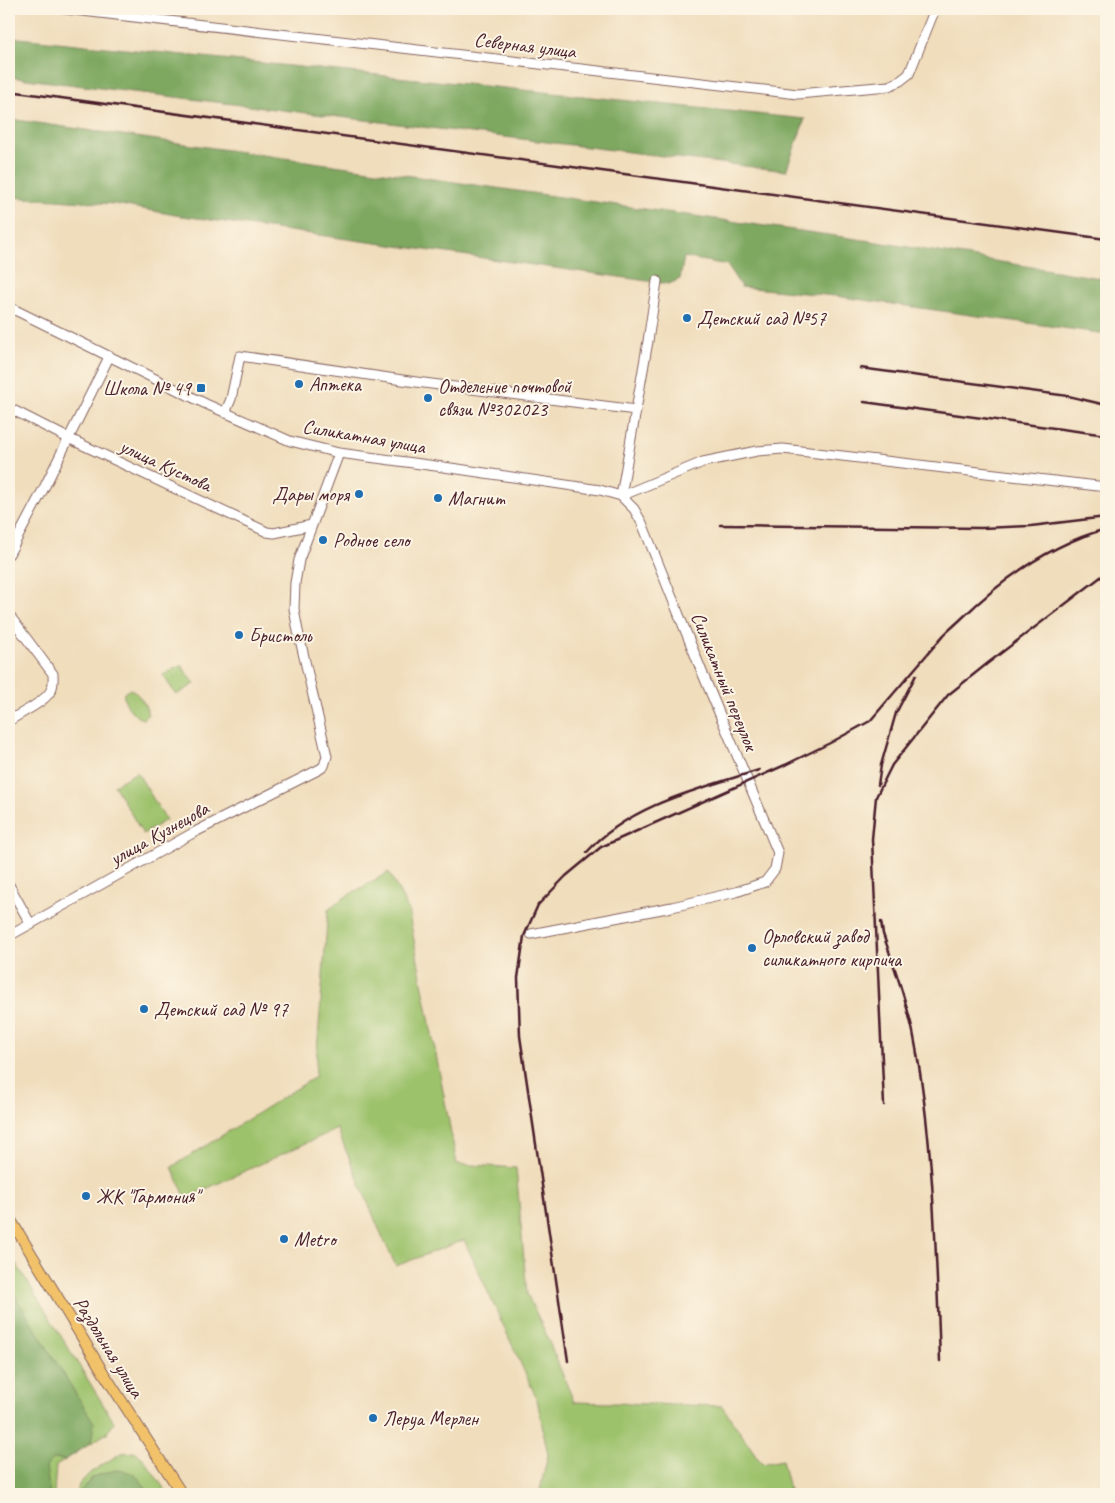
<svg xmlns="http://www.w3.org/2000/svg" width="1115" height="1503" font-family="Caveat,sans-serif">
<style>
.green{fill:#9dc26c;stroke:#74704c}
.forest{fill:#7ea860;stroke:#646446}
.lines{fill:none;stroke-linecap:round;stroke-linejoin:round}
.minor-casing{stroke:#84625e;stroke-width:11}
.major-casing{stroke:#84625e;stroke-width:12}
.minor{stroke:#fff;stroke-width:9}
.major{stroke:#f2c26a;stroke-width:10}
.rail{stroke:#4a1f2b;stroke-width:2.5}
.poi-dot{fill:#1f6fb2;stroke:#fcf5e5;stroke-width:2}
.labels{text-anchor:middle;stroke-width:4;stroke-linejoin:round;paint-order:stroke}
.street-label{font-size:20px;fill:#4a1f2b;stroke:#fcf5e5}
.poi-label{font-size:20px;fill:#4a1f2b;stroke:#fcf5e5;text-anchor:start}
</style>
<rect width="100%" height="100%" fill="#fcf5e5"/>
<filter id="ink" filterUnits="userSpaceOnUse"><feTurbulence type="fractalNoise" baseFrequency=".02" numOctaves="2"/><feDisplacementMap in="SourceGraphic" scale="10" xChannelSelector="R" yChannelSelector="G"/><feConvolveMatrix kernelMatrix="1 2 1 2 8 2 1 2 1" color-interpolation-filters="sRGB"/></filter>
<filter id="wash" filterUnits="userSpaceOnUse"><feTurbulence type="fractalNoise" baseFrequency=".0096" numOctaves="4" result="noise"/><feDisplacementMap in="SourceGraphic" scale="20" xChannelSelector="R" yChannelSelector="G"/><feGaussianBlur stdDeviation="1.12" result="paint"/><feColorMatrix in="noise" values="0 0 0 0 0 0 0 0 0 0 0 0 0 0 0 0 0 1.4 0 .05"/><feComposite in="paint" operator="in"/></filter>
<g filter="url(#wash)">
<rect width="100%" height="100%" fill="#f0ddbc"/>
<!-- green -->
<path class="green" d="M181,665L195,684L176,695L163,675Z
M130,689C138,692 148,707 148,715L143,719C134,718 122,701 124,693Z
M137,772L166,820L143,834L114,785Z
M389,872L408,909L457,1164L516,1168L527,1294L543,1327L574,1402L722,1406L762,1464L782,1460L790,1494H665L652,1491L647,1494H539L548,1455L537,1399L464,1240L396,1266L381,1234L337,1129L186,1198L172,1167L315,1077L328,910L345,897Z
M9,1252L114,1422L107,1433L56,1466L54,1494H9Z
M134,1452L142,1457L168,1494H75L80,1483L91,1472L121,1453Z"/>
<!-- forest -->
<path class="forest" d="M9,37L805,119L786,171L9,77Z
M9,119L871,241L1106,279V334L835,296L741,287L727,265L684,257L680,279L669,284L175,215L115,204L9,197Z
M9,1286L94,1423L91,1443L65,1460L53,1459L46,1467L50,1494H9Z
M116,1470C135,1471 140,1478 149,1494H78L93,1477Z"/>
</g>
<g filter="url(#ink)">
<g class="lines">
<defs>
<path id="minor" d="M65,9L798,94L889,86L900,81L909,74L935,9
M9,307L206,404L290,441L339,453L458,469L600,490L621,496
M9,408L68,438L267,532L274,533L312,525
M225,413L231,399L240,356L416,382L636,410
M621,496L703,462L757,451L783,449L1106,487
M621,496L648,341L657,281
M9,554L45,486L109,357
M9,615L53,674C53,679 54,685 51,690C46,702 20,713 9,721
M9,885L31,925
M531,934L672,907L736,892L765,882L775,869L778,853L702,672L642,523L634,509L621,496
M9,936L193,833L320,769L324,766L327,756L298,631L294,609L295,583L299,560L339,453"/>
<path id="major" d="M9,1217L103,1372L182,1494"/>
</defs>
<!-- minor casing -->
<use href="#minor" class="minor-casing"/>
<!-- major casing -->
<use href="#major" class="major-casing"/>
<!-- minor -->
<use href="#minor" class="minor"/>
<!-- major -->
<use href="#major" class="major"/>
<!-- rail -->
<path class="rail" d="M9,91C375,138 740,192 1106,239
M860,368L1068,396L1106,405
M864,402L1106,435
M720,525L982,528L1031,526L1106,517
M938,642C944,633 953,627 960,620C1000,581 1051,544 1106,529
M878,785L881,765L896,713L916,675
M587,852C631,804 699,789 759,770
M881,922L883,934C894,966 906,999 913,1032C934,1138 936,1254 940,1361
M884,1105L872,839L876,797L892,765L948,695L988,663L1106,573
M568,1361L520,1036L518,978L524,936L538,905L566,876L601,847L785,765L830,743L870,721L942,637"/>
</g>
</g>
<!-- markers -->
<g class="poi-dot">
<circle cx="687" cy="318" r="5"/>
<circle cx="299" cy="384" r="5"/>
<rect x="196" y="383" width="10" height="10" rx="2.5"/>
<circle cx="428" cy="398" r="5"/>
<circle cx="359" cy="494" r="5"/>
<circle cx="438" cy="498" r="5"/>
<circle cx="323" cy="540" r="5"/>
<circle cx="239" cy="635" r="5"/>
<circle cx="752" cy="948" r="5"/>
<circle cx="144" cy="1009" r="5"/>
<circle cx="86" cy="1196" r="5"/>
<circle cx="284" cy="1239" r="5"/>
<circle cx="373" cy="1418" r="5"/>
</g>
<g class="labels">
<!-- street labels -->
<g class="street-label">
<text transform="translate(525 45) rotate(7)" y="7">Северная улица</text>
<text transform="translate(364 436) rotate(10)" y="7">Силикатная улица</text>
<text transform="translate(166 465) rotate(25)" y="7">улица Кустова</text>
<text transform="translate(725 681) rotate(68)" y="7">Силикатный переулок</text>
<text transform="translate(159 833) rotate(-29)" y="7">улица Кузнецова</text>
<text transform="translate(109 1347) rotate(58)" y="7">Раздольная улица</text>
</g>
<!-- poi labels -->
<g class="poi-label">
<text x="697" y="325">Детский сад №57</text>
<text x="309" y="391">Аптека</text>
<text x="438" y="393">Отделение почтовой<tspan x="438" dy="23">связи №302023</tspan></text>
<text x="191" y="395" text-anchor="end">Школа № 49</text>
<text x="349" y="501" text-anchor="end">Дары моря</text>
<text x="448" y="505">Магнит</text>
<text x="333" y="547">Родное село</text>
<text x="249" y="642">Бристоль</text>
<text x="762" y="943">Орловский завод<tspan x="762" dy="23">силикатного кирпича</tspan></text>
<text x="154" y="1016">Детский сад № 97</text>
<text x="96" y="1203">ЖК "Гармония"</text>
<text x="294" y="1246">Metro</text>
<text x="383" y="1425">Леруа Мерлен</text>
</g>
</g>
<!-- margin -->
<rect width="1115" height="1503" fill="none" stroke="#fcf5e5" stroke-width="30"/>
</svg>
